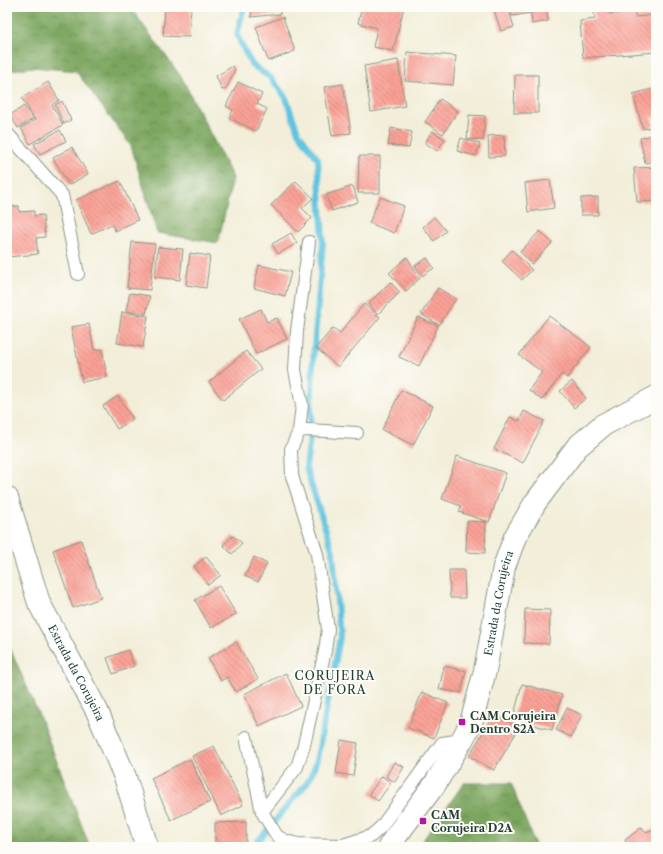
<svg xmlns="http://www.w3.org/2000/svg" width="663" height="854" font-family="'Libre Caslon Text',serif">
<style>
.forest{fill:url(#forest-crowns);stroke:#4e7249}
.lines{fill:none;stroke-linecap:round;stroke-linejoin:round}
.stream{stroke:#61c4df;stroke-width:6}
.building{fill:url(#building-back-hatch)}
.lane-casing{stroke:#889686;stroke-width:14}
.street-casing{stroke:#889686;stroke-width:24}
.lane{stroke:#fff;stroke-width:12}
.street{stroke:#fff;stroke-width:22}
.poi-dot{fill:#b5179e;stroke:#fdfcf7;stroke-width:1.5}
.labels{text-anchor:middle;stroke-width:4;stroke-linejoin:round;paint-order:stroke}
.street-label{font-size:11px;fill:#1f3d34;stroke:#fdfcf7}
.poi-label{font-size:11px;font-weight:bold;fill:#1f3d34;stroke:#fdfcf7;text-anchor:start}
.neighbourhood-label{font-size:12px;letter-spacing:1px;fill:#1f3d34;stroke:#fdfcf7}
</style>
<defs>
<pattern id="forest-crowns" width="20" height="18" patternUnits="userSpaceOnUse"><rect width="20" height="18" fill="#7ca65e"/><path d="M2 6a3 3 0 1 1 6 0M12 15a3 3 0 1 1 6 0" fill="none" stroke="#65884e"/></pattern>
<pattern id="building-back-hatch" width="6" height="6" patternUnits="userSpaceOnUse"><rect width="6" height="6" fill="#fba196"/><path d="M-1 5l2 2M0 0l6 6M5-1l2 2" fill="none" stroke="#cb847b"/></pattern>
</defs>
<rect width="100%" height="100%" fill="#fdfcf7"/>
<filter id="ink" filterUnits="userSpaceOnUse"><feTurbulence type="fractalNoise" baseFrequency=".025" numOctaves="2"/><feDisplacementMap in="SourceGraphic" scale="8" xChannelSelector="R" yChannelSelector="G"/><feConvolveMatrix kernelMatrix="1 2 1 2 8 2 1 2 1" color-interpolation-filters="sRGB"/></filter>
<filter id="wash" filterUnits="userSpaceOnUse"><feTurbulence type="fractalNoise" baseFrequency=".012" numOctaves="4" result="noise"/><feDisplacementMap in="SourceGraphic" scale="16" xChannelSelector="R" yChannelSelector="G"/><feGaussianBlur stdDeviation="0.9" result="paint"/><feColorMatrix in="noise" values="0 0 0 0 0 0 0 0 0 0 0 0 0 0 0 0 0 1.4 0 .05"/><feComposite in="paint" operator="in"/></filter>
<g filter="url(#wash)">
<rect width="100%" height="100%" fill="#f2eed9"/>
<!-- forest -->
<path class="forest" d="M7,7H130L182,78L233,178L218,243L157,233L131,146L76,71L32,67L7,71Z
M7,641L39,715L90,847H7Z
M464,783H511L536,847H418Z"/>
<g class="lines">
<!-- stream -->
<path class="stream" d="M244,7L237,35L244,50L252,65L271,78L286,98L298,132L318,159L323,242L313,360L310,437L306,468L333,552L340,637L316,764L307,783L253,847"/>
</g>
<g id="blocks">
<!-- building -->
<path class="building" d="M165,7H191L189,37L163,36Z
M252,7H281L280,14L251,17Z
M362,7H404L393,51L373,47L377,28L358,23Z
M493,7H508L514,27L501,31Z
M511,7H546L548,21L532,24L531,13L512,16Z
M609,9V14L635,12V17L656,15V52L583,58L580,21L595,19L594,10Z
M283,17L295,51L268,61L256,27Z
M407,52L456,56L453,85L405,81Z
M398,60L405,106L371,112L364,66Z
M233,66L235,70L226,89L222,90L216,76Z
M515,75H538V113H514Z
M48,82L59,100L52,105L63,125L30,144L21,128L35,120L22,98Z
M238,82L262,94L257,104L267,109L256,131L229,118L233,110L226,106Z
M343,84L351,133L332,136L324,87Z
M656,88V117L652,118L654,126L643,129L633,94Z
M440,99L458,111L443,134L425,122Z
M62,101L71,120L64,124L55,105Z
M24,106L33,119L18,128L10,115Z
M469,115L485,116L483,140L467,139Z
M391,128L412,132L409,148L388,145Z
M60,130L66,141L40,154L34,144Z
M432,131L445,139L437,151L425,143Z
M656,134V161L645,163L640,138Z
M504,135L505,156L489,157L488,136Z
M461,138L480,144L476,156L457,151Z
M72,147L88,174L69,185L53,158Z
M359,156H380V193H358Z
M656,167V201L637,202L634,168Z
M550,180L554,208L528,212L525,183Z
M120,181L138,220L115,231L112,224L91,234L76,200Z
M296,181L313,198L302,208L312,218L298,232L271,205Z
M353,186L358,202L332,211L326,195Z
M380,197L404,206L394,233L369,223Z
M598,197V215H581V198Z
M19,206V212L34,211V216L43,215L45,237L36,238L38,254L7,257V207Z
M434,217L446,231L434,241L423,227Z
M540,231L552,243L532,264L520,252Z
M291,233L297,243L278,254L272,244Z
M132,242L155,244L150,290L127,288Z
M158,247L183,249L180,280L155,277Z
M512,250L532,270L522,280L502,261Z
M190,253L210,256L206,288L186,285Z
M407,257L420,278L406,291L389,273Z
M427,258L434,268L422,276L415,266Z
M259,265L291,272L285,296L254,288Z
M390,282L400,292L378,314L368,304Z
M438,288L456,299L439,325L421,314Z
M656,291V302L650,298Z
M130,293L150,296L146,314L126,311Z
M364,304L380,317L338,367L316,348L333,328L340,333Z
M261,309L267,322L277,318L287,339L256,354L239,319Z
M122,312L148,316L143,347L117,343Z
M549,316L591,347L567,378L562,374L542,400L529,390L542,372L519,355Z
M418,317L438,326L419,366L399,357Z
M89,324L94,350L102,349L107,377L82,382L71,327Z
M246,351L261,369L223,400L209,382Z
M572,381L586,398L574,408L560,391Z
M401,390L433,406L413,445L382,430Z
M118,396L133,419L117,429L103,406Z
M524,411L544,421L523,463L494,449L510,417L519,421Z
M457,456L506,473L489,522L459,512L461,506L442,499Z
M467,521L486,522L485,553L466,552Z
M233,536L242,543L232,554L223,545Z
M81,540L101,598L73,608L53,550Z
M206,557L221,575L208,585L194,566Z
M254,557L267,564L258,582L245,576Z
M449,570H464L465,598H450Z
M219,586L236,614L211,628L195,600Z
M525,609L550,610L549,644L524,643Z
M236,642L258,679L236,692L227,677L221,681L208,658Z
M128,650L134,666L113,674L107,658Z
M444,666L466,671L461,693L439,689Z
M286,673L301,706L259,726L244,694Z
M522,684L562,695L552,730L513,719Z
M422,692L448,703L434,738L408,728Z
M567,708L582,715L571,737L556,730Z
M494,714L519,728L494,770L469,756Z
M341,740L358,743L353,776L336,773Z
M214,746L243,805L221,816L192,756Z
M190,759L210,802L171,820L151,778Z
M394,762L404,767L395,782L386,777Z
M382,776L391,783L378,801L369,794Z
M246,822V845L215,846V823Z
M642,827L645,832L656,829V847H628L625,840Z"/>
</g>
</g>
<g filter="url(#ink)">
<use href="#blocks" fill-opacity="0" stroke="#889686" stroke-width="1"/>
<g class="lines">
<defs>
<path id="lane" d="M7,133L62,195L78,274
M299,431L308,430L357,433
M246,737L262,812L277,836L286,841L299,844L343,845L371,836L381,827L442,743L462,740
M262,812L297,767L304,745L325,651L328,629L317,554L292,476L291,449L299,431L302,405L295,370L297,331L309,242"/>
<g id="street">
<path id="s1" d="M7,498L39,603L97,711L125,777L147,847"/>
<path id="s2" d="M389,847L396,836L435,784L462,740L471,723L485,671L504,567L515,537L535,503L577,447L603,425L656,397"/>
</g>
</defs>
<!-- lane casing -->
<use href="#lane" class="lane-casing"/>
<!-- street casing -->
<use href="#street" class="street-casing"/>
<!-- lane -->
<use href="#lane" class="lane"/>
<!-- street -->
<use href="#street" class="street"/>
</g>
</g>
<!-- markers -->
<g class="poi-dot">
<rect x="458" y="718" width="8" height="8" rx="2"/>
<rect x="419" y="817" width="8" height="8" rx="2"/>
</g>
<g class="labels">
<!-- street labels -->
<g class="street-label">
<text dy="4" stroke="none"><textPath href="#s2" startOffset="272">Estrada da Corujeira</textPath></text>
<text dy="4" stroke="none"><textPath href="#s1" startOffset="189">Estrada da Corujeira</textPath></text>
</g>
<!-- poi labels -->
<g class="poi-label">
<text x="470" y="720">CAM Corujeira<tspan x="470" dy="13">Dentro S2A</tspan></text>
<text x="431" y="819">CAM<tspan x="431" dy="13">Corujeira D2A</tspan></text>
</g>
<!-- neighbourhood labels -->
<g class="neighbourhood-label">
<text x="335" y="680">CORUJEIRA<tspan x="335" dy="14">DE FORA</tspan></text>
</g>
</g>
<!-- margin -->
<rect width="663" height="854" fill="none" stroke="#fdfcf7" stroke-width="24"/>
</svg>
